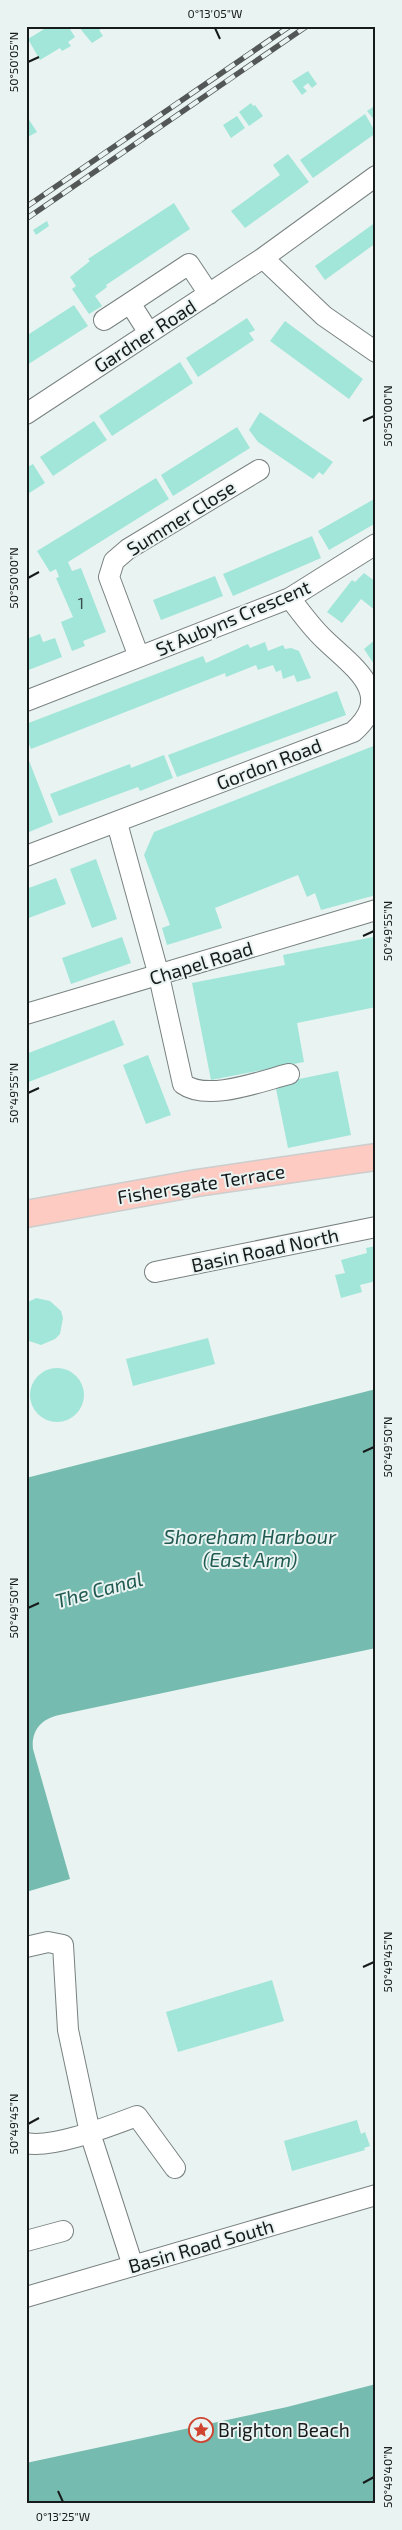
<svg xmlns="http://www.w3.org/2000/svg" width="402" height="2530" font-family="'Exo 2',sans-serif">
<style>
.water{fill:#76bbaf}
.building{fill:#a1e6d9}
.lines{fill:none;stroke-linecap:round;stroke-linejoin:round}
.minor-casing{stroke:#798280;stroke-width:22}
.major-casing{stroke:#cccdcd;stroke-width:29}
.minor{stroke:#fff;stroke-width:20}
.major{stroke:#fdcbc2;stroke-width:26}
.rail-casing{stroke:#535857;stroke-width:5.5}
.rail{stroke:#e9f3f1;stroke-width:4;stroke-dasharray:11;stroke-linecap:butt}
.ticks{fill:none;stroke:#171a1a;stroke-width:2}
.labels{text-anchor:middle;stroke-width:4;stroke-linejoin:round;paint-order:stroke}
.number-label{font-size:16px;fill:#3a4d4a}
.street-label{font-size:19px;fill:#171a1a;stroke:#e9f3f1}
.poi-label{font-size:19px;fill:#171a1a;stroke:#e9f3f1;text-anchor:start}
.water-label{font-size:20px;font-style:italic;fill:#205a51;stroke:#e9f3f1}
.neatline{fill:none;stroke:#171a1a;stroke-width:2}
.ticks-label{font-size:12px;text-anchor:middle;fill:#171a1a}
</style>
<rect width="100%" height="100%" fill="#e9f3f1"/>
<!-- water -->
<path class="water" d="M376,1389V1648L59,1715C41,1719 31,1731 33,1749L70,1879L26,1892V1478Z
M376,2384V2504H26V2463L287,2407Z"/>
<!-- building -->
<path class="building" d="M49,26H68L75,37L68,42L71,46L62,51L60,48L40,60L28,39Z
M78,26H106L99,30L103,36L92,43Z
M308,71L317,84L312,88L308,83L303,87L307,91L302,95L292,81Z
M251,103L253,106L255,105L263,116L249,126L239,112Z
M376,105V122L367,111Z
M365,114L376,133L313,178L300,160Z
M26,115L37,132L26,138Z
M237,116L245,128L231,138L223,125Z
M288,154L309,182L245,228L231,211L280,175L273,165Z
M174,203L190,229L106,285L107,287L95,296L102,306L89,314L72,289L76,286L70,277L90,261L88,259Z
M47,221L49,226L36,235L33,230Z
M376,222V243L325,280L315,266Z
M74,305L88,326L27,365L26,336Z
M247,318L255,330L249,333L254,340L198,377L186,358Z
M285,321L363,379L349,399L270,341Z
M180,362L193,383L112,436L99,416Z
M260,412L333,462L323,475L319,472L313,479L258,442L249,430Z
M94,421L107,440L53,476L40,457Z
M237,427L250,448L173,496L161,475Z
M33,464L45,483L26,495V468Z
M156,478L169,499L68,562L72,571L81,568L106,632L83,641L85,646L72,651L61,622L73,617L56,578L59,577L56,569L50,572L37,551Z
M376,498V523L329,550L318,531Z
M312,536L321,558L233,596L223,574Z
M364,573L376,582V611L361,599L342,623L327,612L352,580L355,582Z
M215,576L223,596L161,620L153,600Z
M40,634L43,642L55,638L62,657L26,671V639Z
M376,639V667L364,649Z
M265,642L268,651L283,645L285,649L291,648L299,651L311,678L297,682L294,675L283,679L281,670L276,672L273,665L258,670L256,665L226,677L225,673L31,749L26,738V724L203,656L206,663L248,644L250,648Z
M337,691L346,715L177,777L168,755Z
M376,745V895L321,910L315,893L307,897L298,875L215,908L222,928L167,945L162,928L170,925L144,855L154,832Z
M26,753L53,822L29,832L26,826Z
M164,755L173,778L140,791L138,787L59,816L50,794L130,764L131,768Z
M96,859L117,919L92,928L70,869Z
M56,878L66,904L26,919V889Z
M122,937L131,963L71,984L62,958Z
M373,937L376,950V1007L297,1023L304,1062L211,1080L192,983L285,965L283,955Z
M114,1020L124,1045L26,1083V1054Z
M148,1055L171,1115L146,1124L123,1065Z
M338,1071L351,1135L288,1148L275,1084Z
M376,1246V1281L360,1285L362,1292L341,1298L335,1275L345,1273L341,1260L367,1253L366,1248Z
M36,1298L50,1301L61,1311L63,1318L60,1334L55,1339L41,1345L26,1340V1303Z
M208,1338L215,1364L133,1386L126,1359Z
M30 1395a27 27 0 1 1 54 0a27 27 0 1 1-54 0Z
M272,1980L284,2021L178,2052L166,2012Z
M357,2120L361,2134L365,2132L370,2146L364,2148L365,2150L292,2171L284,2141Z"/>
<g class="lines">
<defs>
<path id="minor" d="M263,258L324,316L376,352
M104,320L130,303
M149,333L130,303L189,264L209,294
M26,414L263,258L376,176
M139,657L109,577L114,561L128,549L259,470
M26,701L290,598L376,544
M117,823L159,976L183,1084C208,1102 261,1081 289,1074
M26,856L353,732C396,694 353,667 325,640C312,628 301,613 290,598
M26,1014L376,910
M155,1272L376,1227
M26,1947L48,1942L63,1945L68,2030L90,2133L133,2266
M26,2143C52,2149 110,2126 137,2116L175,2168
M26,2241L63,2231
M26,2297L376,2195"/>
<path id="major" d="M26,1214L197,1183L376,1157"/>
</defs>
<!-- minor casing -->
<use href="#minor" class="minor-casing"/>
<!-- major casing -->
<use href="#major" class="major-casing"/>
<!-- minor -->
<use href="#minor" class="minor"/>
<!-- major -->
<use href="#major" class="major"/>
<defs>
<path id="rail" d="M26,207L290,26
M26,219L307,26"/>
</defs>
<!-- rail casing -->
<use href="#rail" class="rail-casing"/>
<!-- rail -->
<use href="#rail" class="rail"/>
</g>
<!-- ticks -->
<path class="ticks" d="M215,28L220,39M28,62L39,57M363,421L374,416M28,578L39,572M363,936L374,931M28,1093L39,1088M363,1452L374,1447M28,1608L39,1603M363,1967L374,1962M28,2124L39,2118M363,2483L374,2477M58,2491L63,2502"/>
<!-- icons -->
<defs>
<symbol id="sight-ring" viewBox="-11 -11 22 22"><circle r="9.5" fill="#e9f3f1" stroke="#cf432f" stroke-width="1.5"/><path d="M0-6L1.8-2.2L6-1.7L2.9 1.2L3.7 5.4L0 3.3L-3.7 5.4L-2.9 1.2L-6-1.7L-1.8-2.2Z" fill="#cf432f"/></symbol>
</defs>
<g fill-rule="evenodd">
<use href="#sight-ring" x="187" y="2416" width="28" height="28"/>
</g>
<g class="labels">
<!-- number labels -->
<g class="number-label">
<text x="81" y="609">1</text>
</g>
<!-- street labels -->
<g class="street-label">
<text transform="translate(145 336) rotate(-33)" y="7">Gardner Road</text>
<text transform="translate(181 518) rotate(-32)" y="7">Summer Close</text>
<text transform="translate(233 618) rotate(-23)" y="7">St Aubyns Crescent</text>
<text transform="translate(269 764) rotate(-21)" y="7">Gordon Road</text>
<text transform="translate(201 963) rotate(-17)" y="7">Chapel Road</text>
<text transform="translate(201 1184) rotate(-9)" y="7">Fishersgate Terrace</text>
<text transform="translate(265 1250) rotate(-12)" y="7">Basin Road North</text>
<text transform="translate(201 2246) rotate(-16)" y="7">Basin Road South</text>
</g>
<!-- poi labels -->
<g class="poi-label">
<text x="218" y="2437">Brighton Beach</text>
</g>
<!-- water labels -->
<g class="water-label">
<text x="250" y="1544">Shoreham Harbour<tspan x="250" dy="23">(East Arm)</tspan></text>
<text transform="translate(99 1590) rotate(-15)" y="7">The Canal</text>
</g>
</g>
<!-- border -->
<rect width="402" height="2530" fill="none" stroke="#e9f3f1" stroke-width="55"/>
<rect x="28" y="28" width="346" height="2474" class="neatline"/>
<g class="ticks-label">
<text x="215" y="18">0°13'05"W</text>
<text transform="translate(14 62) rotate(-90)" y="4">50°50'05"N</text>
<text transform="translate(388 416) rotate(-90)" y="4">50°50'00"N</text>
<text transform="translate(14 578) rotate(-90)" y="4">50°50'00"N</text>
<text transform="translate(388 931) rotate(-90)" y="4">50°49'55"N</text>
<text transform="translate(14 1093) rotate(-90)" y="4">50°49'55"N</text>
<text transform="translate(388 1447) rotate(-90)" y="4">50°49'50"N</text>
<text transform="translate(14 1608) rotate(-90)" y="4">50°49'50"N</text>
<text transform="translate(388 1962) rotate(-90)" y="4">50°49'45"N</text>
<text transform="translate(14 2124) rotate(-90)" y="4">50°49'45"N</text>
<text transform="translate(388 2477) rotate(-90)" y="4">50°49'40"N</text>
<text x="63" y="2521">0°13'25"W</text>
</g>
</svg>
